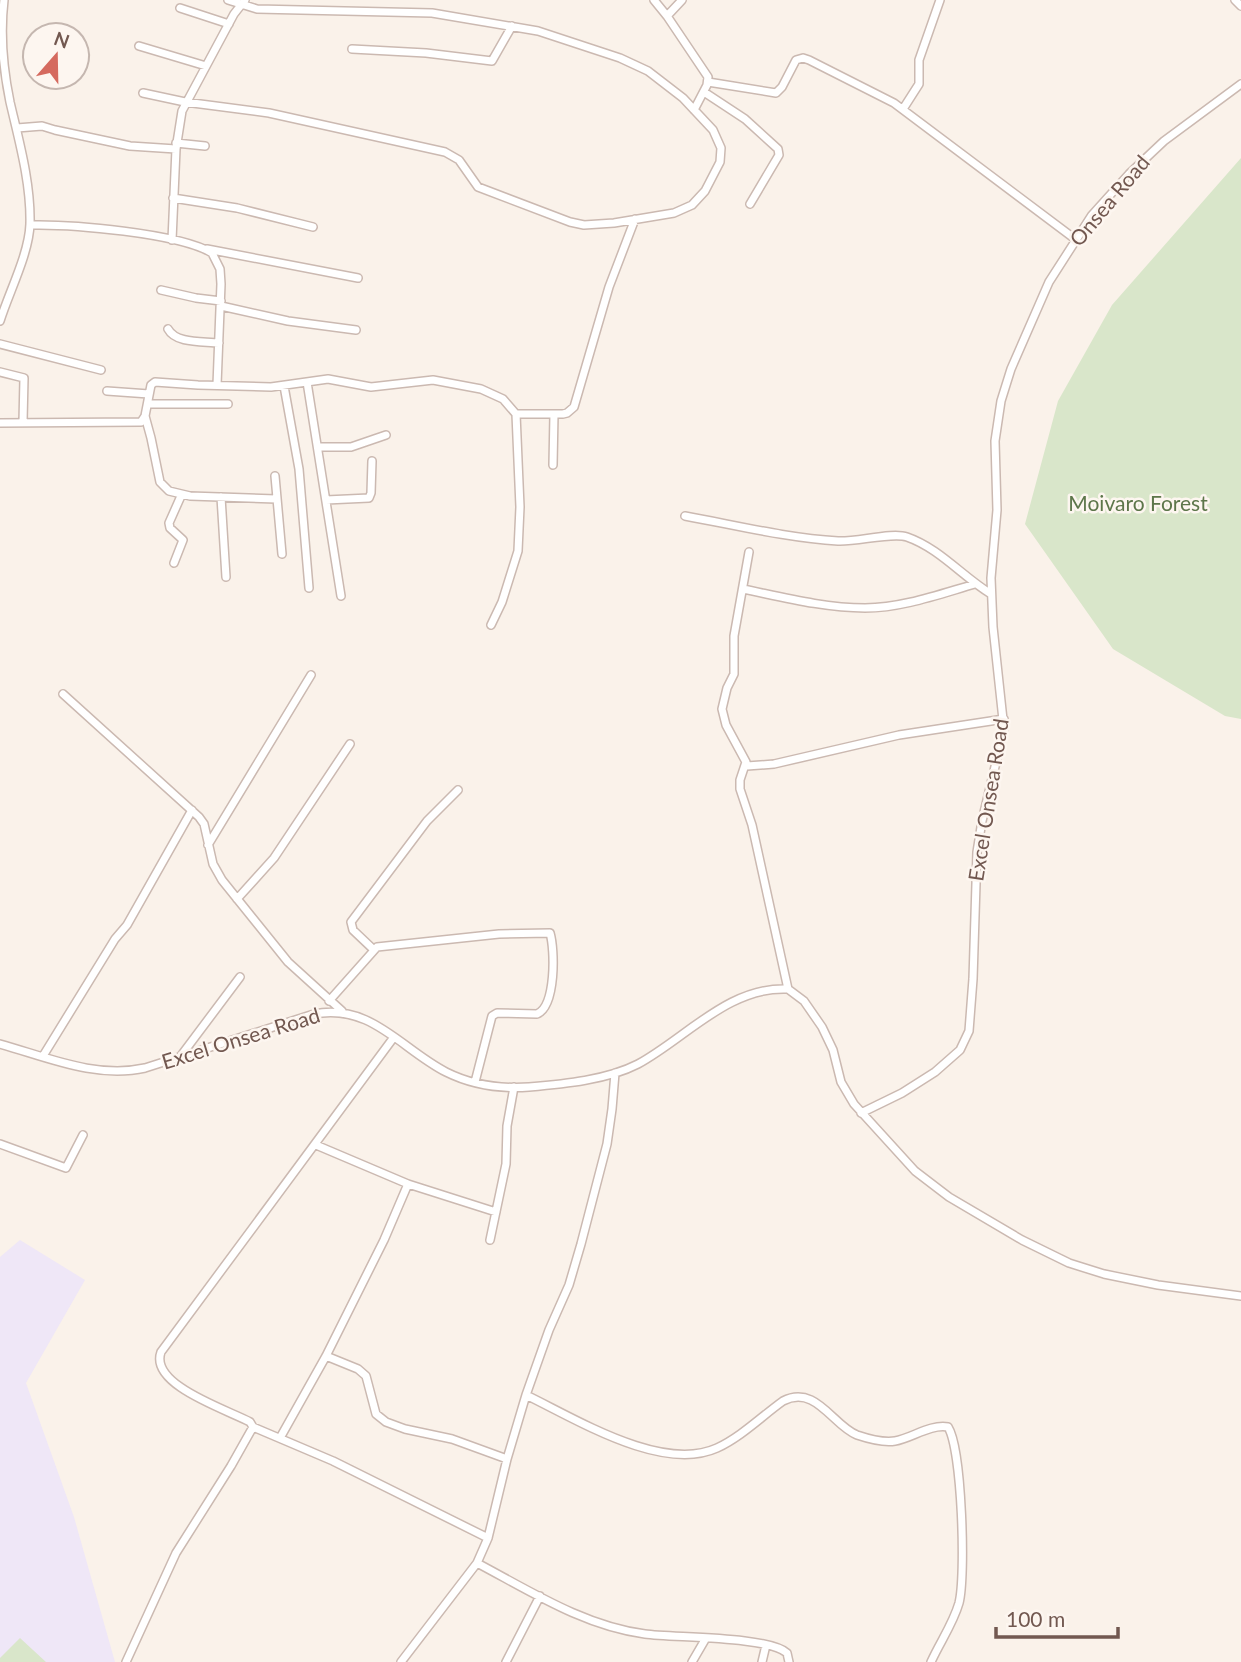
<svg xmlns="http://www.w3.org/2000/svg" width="1241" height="1662" font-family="Lato,sans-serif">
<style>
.education{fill:#efe7f7}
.green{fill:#d9e6ca}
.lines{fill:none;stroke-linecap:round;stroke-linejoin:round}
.minor-casing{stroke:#cbb9b1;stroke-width:10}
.minor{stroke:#fff;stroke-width:7}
.labels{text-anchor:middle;stroke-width:5;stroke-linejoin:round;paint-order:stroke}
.street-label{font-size:21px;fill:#725850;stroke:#fdf6f0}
.park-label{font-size:21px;fill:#5d764a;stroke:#fdf6f0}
</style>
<rect width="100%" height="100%" fill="#faf2ea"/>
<!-- education -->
<path class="education" d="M20,1240L85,1280L26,1383L74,1517L115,1662H0V1257Z"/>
<!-- green -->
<path class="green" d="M1241,158V719L1225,716L1113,649L1025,524L1058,401L1112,305Z
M20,1638L46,1662H0V1658Z"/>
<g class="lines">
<defs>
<path id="minor" d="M654,0L667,16
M682,0L667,16L708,77L707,85L694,110
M1235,0L1241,6
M180,8L229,24
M139,46L206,66
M352,49L426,53L492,61L512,26
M708,82L776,93L782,87L796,60L803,58L809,60L894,103L1075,239
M704,92L745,119L778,149L779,155L750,204
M143,93L185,102L269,113L445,152L459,160L478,187L570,222L584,225L614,223L674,213L692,205L705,191L720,162L721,148L713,130L683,98L648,71L620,58L538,31L432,13L257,9L228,0
M903,109L919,84V60L940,0
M17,128L42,126L55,130L130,146L176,149
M176,143L205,146
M173,198L237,208L313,227
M30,225C70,224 179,233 212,253L220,269L221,284L217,385
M172,240L176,149L182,111L234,14L245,0
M207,249L358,278
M161,290L196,298L221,301
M221,306L288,321L356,330
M0,321C9,292 29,254 30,224C31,183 19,141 10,102C3,68 0,34 4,0
M168,329C176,344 203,341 219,343
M0,344L101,370
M0,372L24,378L23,422
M307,382L341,596
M284,386L299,469L309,588
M107,391L149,394
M148,404H228
M516,414H563L567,413L574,407L609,287L635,219
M145,416L151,438L160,482L169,491L190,496L276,499
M0,423L141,422L145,416L151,385L155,382L198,385L271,387L328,379L371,387L433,380L481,389L503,399L516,414L520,507L518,551L502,602L491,625
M318,447H351L386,435
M553,465L554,414
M275,476L282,554
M221,497L226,577
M326,500L369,498L371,493L372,461
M685,516C735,525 787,538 838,541C857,542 892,532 907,537C939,548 963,577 991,594
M749,552L734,636V674L727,688L722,709L726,725L746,762L740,780V789L752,825L788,989
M174,563L183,540L170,528L169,523L181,496
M743,589C782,597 824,608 865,608C902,608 940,594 975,584
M63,694L199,817L204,824L213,864L222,880L288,962L342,1011
M747,766L774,764L899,735L1004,719
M208,845L311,675
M237,899L274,858L350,744
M373,949L353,930L351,922L427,821L458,790
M329,1001L377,947L499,934L550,933C555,950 556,1006 537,1014L497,1013L492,1016L475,1082
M0,1044C47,1057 96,1079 145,1068L314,1014C371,1003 401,1049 446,1072C472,1085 501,1089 529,1087C564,1084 607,1080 638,1064C686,1038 729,986 788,989L804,1001L822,1027L833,1050L841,1082L854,1104L915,1171L949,1197L1022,1240L1069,1263L1104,1274L1158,1285L1241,1296
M43,1056L115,939L127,925L192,810
M180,1057L240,977
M861,1113L902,1093L935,1072L960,1050L969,1031L973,979L977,852L982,821L1004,729L993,627L991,578L997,510L995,441L1001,401L1011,369L1049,282L1092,215L1129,174L1164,141L1241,84
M0,1144L66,1168L83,1135
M316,1145L408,1184L496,1212
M490,1240L506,1164L507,1126L514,1087
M326,1356L358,1369L366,1376L376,1414L386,1422L405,1429L452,1439L507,1459
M526,1395C576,1419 662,1473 717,1448C741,1437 762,1416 783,1401C816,1384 833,1426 857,1435C869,1439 883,1443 895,1441C912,1438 930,1424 948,1427C962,1449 966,1576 959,1603C953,1624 940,1642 931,1662
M253,1427L333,1461L488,1538
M280,1438L326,1356L384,1240L408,1184
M477,1563C530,1591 584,1626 645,1634C674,1638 768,1636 787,1653L789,1662
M126,1662L176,1553L231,1466L253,1427L250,1422C228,1410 149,1385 161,1352L394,1037
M401,1662L477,1563L488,1538L507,1459L526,1395L549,1330L569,1285L581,1244L607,1144L612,1109L615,1073
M506,1662L540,1596
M692,1662L706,1638
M762,1662L766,1645"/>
</defs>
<!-- minor casing -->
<use href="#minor" class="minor-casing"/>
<!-- minor -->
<use href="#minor" class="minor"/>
</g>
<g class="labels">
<!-- street labels -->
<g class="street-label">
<text transform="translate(1110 201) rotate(-50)" y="7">Onsea Road</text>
<text transform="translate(989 800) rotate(-81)" y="7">Excel Onsea Road</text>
<text transform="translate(241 1039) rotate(-17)" y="7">Excel Onsea Road</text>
</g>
<!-- park labels -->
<g class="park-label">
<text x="1138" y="511">Moivaro Forest</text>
</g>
</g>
<!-- north arrow -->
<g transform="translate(56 56) rotate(20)"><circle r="33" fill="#fdf6f0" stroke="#c5b7b0" stroke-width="2"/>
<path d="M0-5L12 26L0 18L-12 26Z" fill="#d56a5f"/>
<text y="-10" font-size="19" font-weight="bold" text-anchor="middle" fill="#725850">N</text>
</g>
<!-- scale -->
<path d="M996 1627v10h122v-10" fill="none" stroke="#725850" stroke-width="3.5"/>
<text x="1006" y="1627" font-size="21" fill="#725850" stroke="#fdf6f0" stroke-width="5" paint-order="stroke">100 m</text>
</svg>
